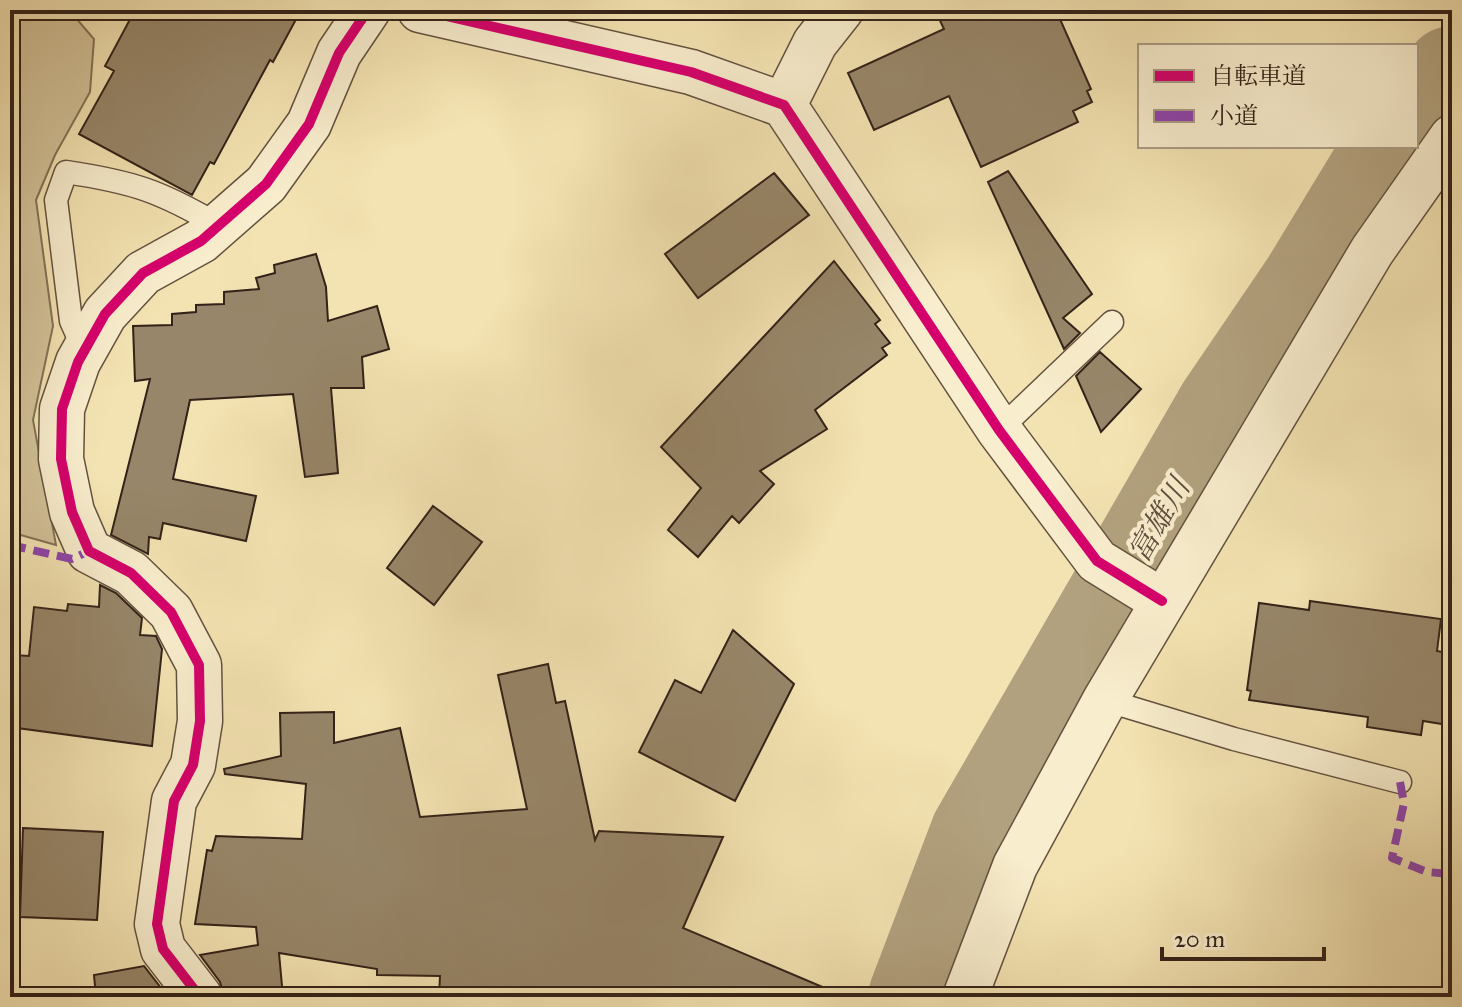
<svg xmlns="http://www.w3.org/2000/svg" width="1462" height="1007" font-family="'IM FELL Great Primer','Noto Serif JP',serif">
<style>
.green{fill:#d3c298;stroke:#837258;stroke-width:2}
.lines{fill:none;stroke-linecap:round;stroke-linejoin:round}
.river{stroke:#b2a17e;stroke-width:96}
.building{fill:#978669;stroke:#332219;stroke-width:2}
.lane-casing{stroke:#63523f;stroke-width:25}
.street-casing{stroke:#63523f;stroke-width:47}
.lane{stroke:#f8edcd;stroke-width:22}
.street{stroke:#f8edcd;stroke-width:44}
.quiet{stroke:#8e44ad;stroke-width:8;stroke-dasharray:16 8;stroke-linecap:butt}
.cycleway-casing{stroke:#f8edcd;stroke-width:15}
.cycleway{stroke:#d6006c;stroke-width:10}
.labels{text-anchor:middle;stroke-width:8;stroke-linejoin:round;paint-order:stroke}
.water-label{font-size:30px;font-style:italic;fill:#5f4e3c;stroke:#f8edcd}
</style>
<rect width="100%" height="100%" fill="#f4e3b2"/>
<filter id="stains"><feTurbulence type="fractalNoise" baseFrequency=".0025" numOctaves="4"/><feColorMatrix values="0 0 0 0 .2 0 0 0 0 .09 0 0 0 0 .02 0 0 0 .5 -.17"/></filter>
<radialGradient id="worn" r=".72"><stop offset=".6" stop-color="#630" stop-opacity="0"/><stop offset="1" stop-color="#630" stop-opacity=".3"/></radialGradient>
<!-- green -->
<path class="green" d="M10,10H69L94,39L90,92L55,155L36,200L53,326L33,420L56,545L10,532Z"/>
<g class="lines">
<!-- river -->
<path class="river" d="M1416,117L1452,74
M916,997L978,834L1224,408L1309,283L1392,146"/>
</g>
<!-- building -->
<path class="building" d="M135,10H301L273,62L270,60L214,164L210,162L192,195L79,134L114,71L105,66Z
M935,10H1056L1091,89L1087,91L1092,102L1073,111L1078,122L981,167L949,96L874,130L848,73L944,29Z
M1008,171L1092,294L1063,318L1080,333L1064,349L988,182Z
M774,173L809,215L698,298L665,254Z
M316,254L326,287L328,321L377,306L389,349L362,357L364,388H331L338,473L305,477L293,394L190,400L173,479L256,496L246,541L163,523L160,539L149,537L148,554L111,535L150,379L135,381L133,326L172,325V314L196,312V305L224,304V292L259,289L256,278L275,273L274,265Z
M834,261L880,320L875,324L890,343L882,348L887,355L815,410L827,429L760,471L774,484L739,523L732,516L698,557L668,530L701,488L661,447Z
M1100,352L1141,389L1101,432L1076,376Z
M433,506L482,542L434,605L387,568Z
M100,585L116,593L142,618L140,635L156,636L162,649L152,746L10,727V676L14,655L29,656L34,607L67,611L68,604L99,607Z
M1310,601L1441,619L1437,651L1452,654L1442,724L1423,721L1421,735L1367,727L1368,717L1249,700L1251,691L1247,690L1259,603L1309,610Z
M733,630L794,684L735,801L639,752L675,680L701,693Z
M548,664L556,703L565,701L595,840L599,831L723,837L683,928L846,997H439L440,976L377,975V969L279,953L283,997H224L220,982L200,955L258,945L256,927L195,924L207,850L212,851L216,836L302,839L306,784L225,774L224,769L281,756L280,713L334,712V743L400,728L420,817L527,809L498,675Z
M23,828L103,832L97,920L20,917Z
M144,966L168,997H96L94,975Z"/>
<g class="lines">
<defs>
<path id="lane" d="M84,350L71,321L56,200L66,172C133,182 160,191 218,225
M999,430L1112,322
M1105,700L1234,739L1400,782"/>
<path id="street" d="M420,10L691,72L784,105L999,430L1097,561L1162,601
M784,105L815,43L841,10
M200,997L163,949L157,924L174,801L193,765L200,721L199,665L171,612L131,573L89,551L72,512L61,459L62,409L78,362L105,314L143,273L201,241L266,184L309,124L339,53L368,10
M965,997L1015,866L1105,700L1372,251L1452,137"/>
</defs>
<!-- lane casing -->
<use href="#lane" class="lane-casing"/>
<!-- street casing -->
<use href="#street" class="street-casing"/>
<!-- lane -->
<use href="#lane" class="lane"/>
<!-- street -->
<use href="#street" class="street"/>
<!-- quiet -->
<path class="quiet" d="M10,545L72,559L89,551
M1400,782L1404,803L1392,858L1427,872L1452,874"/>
<defs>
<path id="cycleway" d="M420,10L691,72L784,105L999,430L1097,561L1162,601
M200,997L163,949L157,924L174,801L193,765L200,721L199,665L171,612L131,573L89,551L72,512L61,459L62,409L78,362L105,314L143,273L201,241L266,184L309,124L339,53L368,10"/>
</defs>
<!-- cycleway casing -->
<use href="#cycleway" class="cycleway-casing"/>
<!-- cycleway -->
<use href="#cycleway" class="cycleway"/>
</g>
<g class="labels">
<!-- water labels -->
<g class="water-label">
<text transform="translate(1159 520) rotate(-60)" y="10">富雄川</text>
</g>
</g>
<!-- margin -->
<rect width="1462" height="1007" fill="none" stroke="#f4e3b2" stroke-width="40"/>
<rect x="12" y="12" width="1438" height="983" fill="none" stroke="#332219" stroke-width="4"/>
<rect x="20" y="20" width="1422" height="967" fill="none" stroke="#332219" stroke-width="2"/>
<!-- legend -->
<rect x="1138" y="44" width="280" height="104" fill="#f8edcd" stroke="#a99c85" stroke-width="2"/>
<rect x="1154" y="70" width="40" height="12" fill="#d6006c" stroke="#a99c85" stroke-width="2"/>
<text x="1210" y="84" font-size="24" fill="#332219">自転車道</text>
<rect x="1154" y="110" width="40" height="12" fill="#8e44ad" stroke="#a99c85" stroke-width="2"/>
<text x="1210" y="124" font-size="24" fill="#332219">小道</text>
<!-- scale -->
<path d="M1162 947v12h162v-12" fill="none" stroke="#332219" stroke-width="4"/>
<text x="1174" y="947" font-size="24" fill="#332219" stroke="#f8edcd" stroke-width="6" paint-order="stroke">20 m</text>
<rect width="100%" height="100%" filter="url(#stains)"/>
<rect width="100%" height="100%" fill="url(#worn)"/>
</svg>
